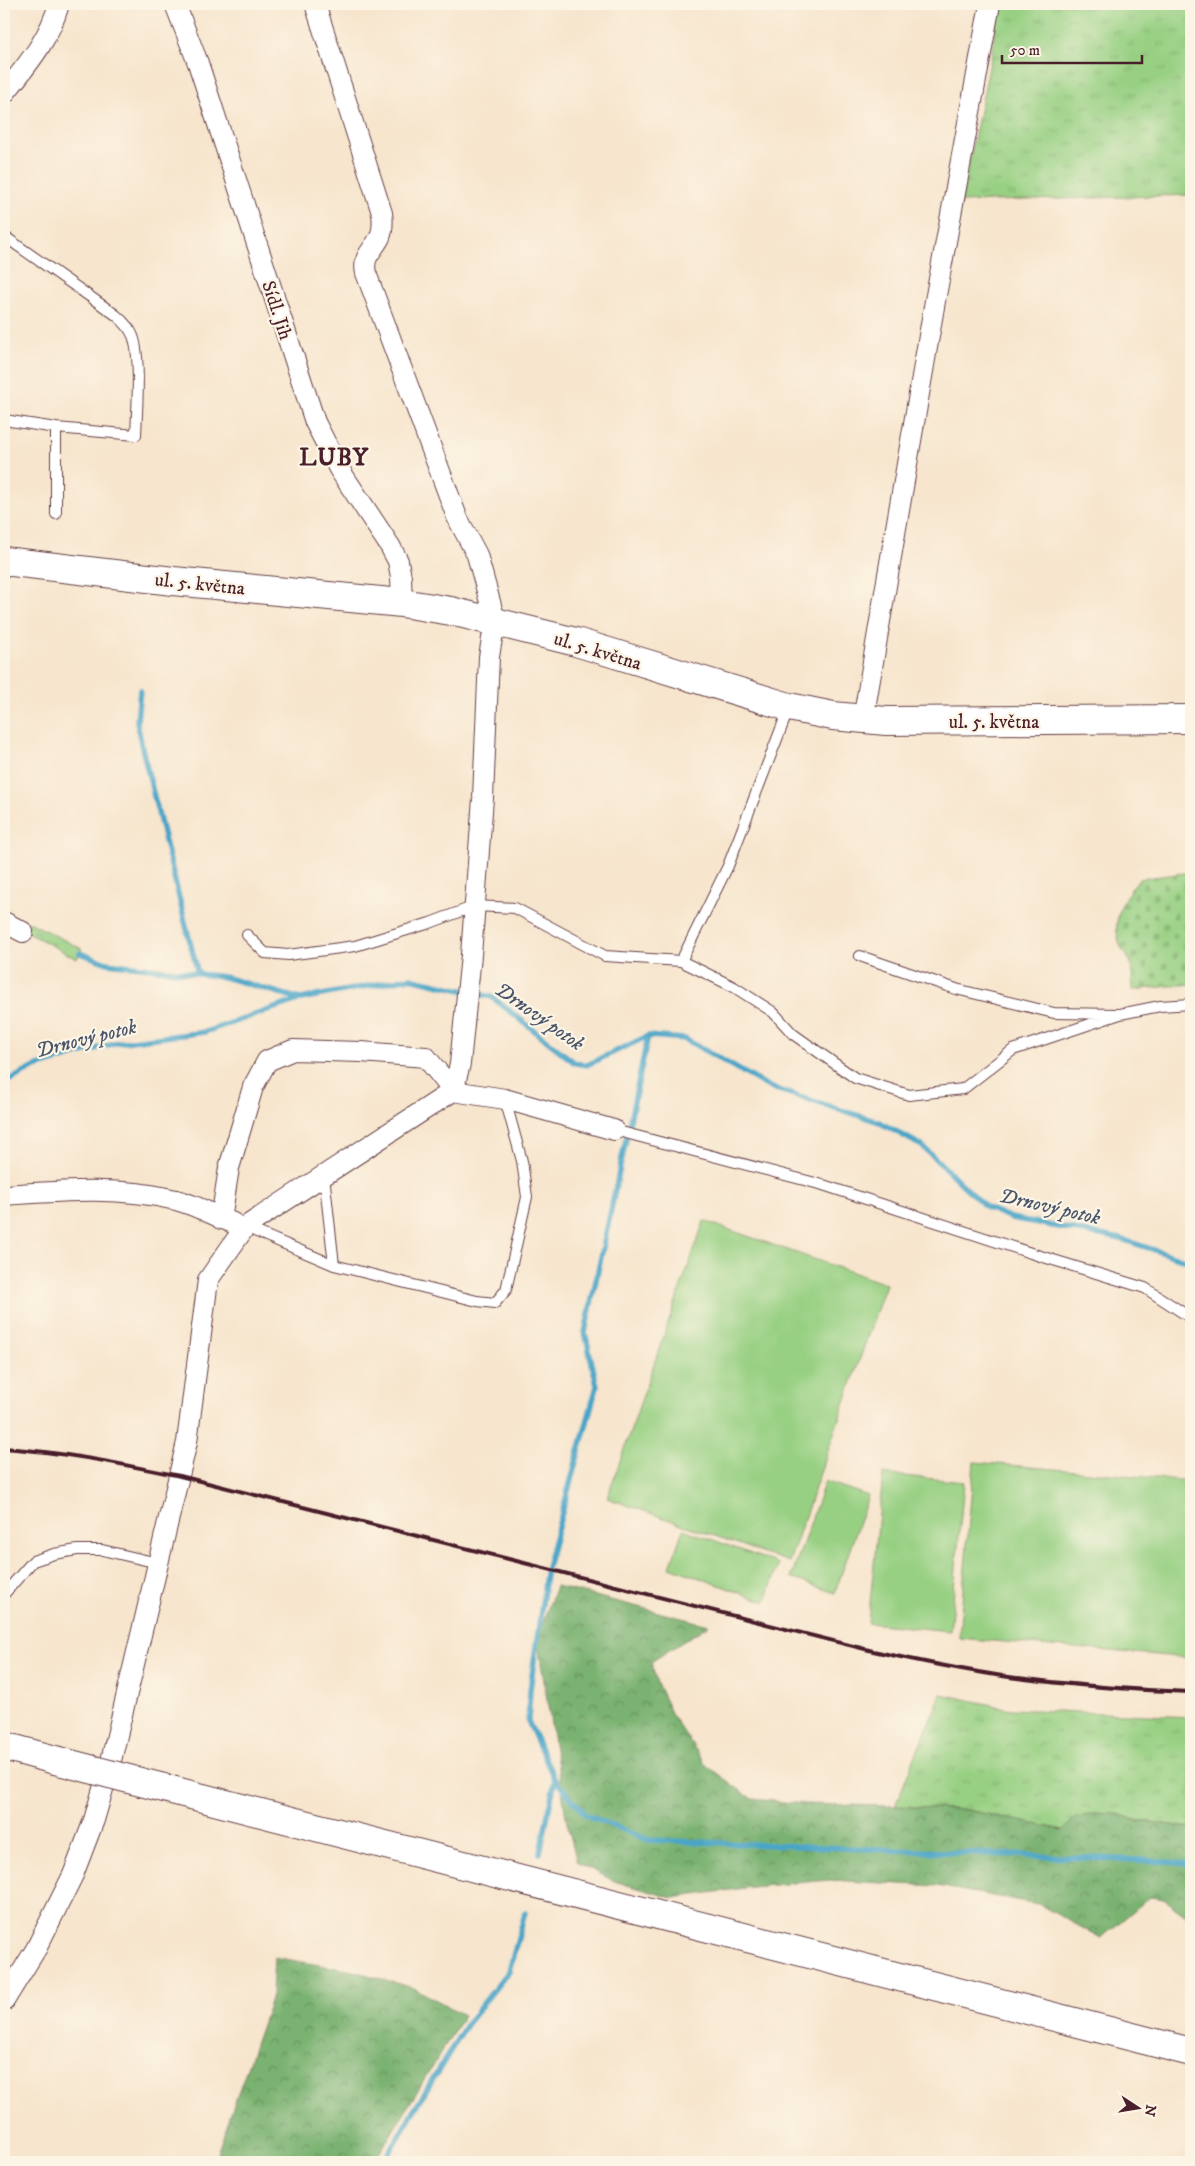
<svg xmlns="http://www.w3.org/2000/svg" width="1195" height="2166" font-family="'IM FELL DW Pica',serif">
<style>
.grass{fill:url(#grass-tufts);stroke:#717857}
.forest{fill:url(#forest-crowns);stroke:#62684e}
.cemetery{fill:url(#cemetery-stones);stroke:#717857}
.pitch{fill:#98d083;stroke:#717857}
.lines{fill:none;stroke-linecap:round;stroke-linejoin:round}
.stream{stroke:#4aa5c8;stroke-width:5.5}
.lane-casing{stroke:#643d43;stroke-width:12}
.street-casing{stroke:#643d43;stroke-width:22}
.secondary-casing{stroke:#643d43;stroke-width:30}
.primary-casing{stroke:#643d43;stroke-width:30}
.lane{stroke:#fff;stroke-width:10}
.street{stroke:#fff;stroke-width:20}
.secondary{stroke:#fff;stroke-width:28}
.primary{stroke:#fff;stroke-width:28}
.rail{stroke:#4a1f2b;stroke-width:4}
.primary-bridge-casing{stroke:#643d43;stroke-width:30;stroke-linecap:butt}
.primary-bridge{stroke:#fff;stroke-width:28}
.labels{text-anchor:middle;stroke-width:4.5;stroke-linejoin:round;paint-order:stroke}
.street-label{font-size:19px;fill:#4a1f2b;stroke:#fcf5e5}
.water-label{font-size:20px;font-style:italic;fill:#4a556a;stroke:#fcf5e5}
.district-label{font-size:24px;font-weight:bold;letter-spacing:1px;fill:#4a1f2b;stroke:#fcf5e5}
</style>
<defs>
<pattern id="grass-tufts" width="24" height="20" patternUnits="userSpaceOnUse" patternTransform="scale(1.25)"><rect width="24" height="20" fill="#98d083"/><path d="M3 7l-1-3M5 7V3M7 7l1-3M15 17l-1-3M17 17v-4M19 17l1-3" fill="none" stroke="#84b271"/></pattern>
<pattern id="forest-crowns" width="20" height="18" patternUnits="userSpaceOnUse" patternTransform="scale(1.25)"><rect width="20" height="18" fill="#7ab271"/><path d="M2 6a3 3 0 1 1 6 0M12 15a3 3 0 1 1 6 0" fill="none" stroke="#66905d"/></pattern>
<pattern id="cemetery-stones" width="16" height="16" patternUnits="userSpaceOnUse" patternTransform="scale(1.25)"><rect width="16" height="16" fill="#98d083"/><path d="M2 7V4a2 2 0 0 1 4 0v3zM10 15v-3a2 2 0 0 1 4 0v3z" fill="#84b271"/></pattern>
</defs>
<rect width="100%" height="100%" fill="#fcf5e5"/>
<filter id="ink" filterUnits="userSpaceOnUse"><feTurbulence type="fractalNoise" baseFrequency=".02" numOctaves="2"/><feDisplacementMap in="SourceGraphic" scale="10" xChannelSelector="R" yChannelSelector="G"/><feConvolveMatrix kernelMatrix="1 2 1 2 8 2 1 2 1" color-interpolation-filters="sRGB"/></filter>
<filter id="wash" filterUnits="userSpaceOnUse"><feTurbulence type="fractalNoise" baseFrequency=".0096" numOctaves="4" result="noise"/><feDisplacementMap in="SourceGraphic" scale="20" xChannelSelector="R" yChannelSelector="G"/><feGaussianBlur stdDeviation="1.12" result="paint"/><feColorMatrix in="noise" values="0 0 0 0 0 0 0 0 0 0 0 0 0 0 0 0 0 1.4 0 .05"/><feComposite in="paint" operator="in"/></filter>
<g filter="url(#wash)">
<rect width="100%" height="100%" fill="#f7e5cd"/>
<!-- grass -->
<path class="grass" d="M998,4H1191V195L961,202L992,53Z
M29,922L82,949L77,959L25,931Z
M941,1694L1011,1709L1191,1717V1828L1135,1820L1118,1814L1075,1818L1063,1830L967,1810L895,1806Z"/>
<!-- forest -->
<path class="forest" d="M556,1586L709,1625L651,1662L657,1683L673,1717L707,1766L752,1799L805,1804L895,1806L967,1810L1063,1830L1075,1818L1096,1813L1118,1814L1135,1820L1191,1828V1916H1187L1164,1899L1150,1897L1101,1938L1038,1904L937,1886L829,1880L752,1887L672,1898L614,1881L577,1862L567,1823L537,1638Z
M274,1957L354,1971L414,1988L464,2015L374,2162H214L272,1996Z"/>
<!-- cemetery -->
<path class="cemetery" d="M1191,872V984L1132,990C1131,981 1132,971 1131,963C1129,958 1125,954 1122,949C1109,923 1122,899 1139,879Z"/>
<!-- pitch -->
<path class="pitch" d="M704,1221L886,1284L789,1562L607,1498Z
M974,1462L1191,1481V1658L959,1638Z
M883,1474L964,1482L950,1631L868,1623Z
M825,1481L868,1496L835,1593L791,1578Z
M683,1529L779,1564L765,1602L670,1567Z"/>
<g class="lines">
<!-- stream -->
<path class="stream" d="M140,690L137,722L143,752L198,974
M80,953L107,963L224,977L300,999
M648,1036L585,1332L597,1386L547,1567L530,1690L528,1721L555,1780L586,1815L648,1840L1138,1860L1191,1864
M4,1083L35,1067L115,1043L205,1032L301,999L410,978L492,997L575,1063L587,1065L648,1036L685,1039L769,1087L879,1122L922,1146L987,1208L1011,1218L1121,1239L1191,1262
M540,1853L555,1780
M383,2162L466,2025L509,1971L525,1913"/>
</g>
</g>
<g filter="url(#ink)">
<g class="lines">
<defs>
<path id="lane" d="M4,236L116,315C123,321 130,328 133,336C141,357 137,410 136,435L56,428L4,420
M56,428V514
M247,935L265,953L288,955L355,946L430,923L475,906L515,908L605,956L681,961L734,987L773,1012L793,1034L855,1078L909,1095L963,1089L1013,1050L1120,1014
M860,956L956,989L1054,1013L1120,1014L1160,1006L1191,1004
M681,961L728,866L789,708
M614,1130L823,1185L1037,1255L1145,1288L1191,1318
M324,1175L334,1265
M245,1227L334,1265L477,1301L495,1303L506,1290L527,1197L522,1161L505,1099
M4,1594L33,1561L54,1554L77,1550H102L158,1563"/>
<path id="street" d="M175,4L198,63L315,422L339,469L390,546L398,561L401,577L402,603
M315,4L382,213C383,221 383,230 380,237C373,251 362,256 366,273L457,517L477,555L495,620L489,657L483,798L471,955L460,1064L453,1091
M4,94C27,65 49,40 59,4
M863,720L935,301L990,4
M4,922L23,932
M4,1195C62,1191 119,1186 176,1200C196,1205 215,1216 233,1223
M221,1219L229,1168L241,1128L253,1087L267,1061L293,1050L361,1052L426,1057L453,1091
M4,2001L36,1949L73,1875L94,1820L110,1765L187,1442L208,1280L245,1227L453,1091L505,1099L614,1130"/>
<path id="secondary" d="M4,561L173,581L402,603L451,611L576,642L789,707L833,716L886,721L1191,719"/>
<path id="primary" d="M4,1746L55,1760
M160,1787L1191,2052"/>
</defs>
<!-- lane casing -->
<use href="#lane" class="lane-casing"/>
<!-- street casing -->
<use href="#street" class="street-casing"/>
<!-- secondary casing -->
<use href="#secondary" class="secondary-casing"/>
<!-- primary casing -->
<use href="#primary" class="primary-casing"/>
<!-- lane -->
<use href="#lane" class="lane"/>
<!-- street -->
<use href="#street" class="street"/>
<!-- secondary -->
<use href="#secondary" class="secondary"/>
<!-- primary -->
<use href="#primary" class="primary"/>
<!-- rail -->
<path class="rail" d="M4,1448C63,1452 121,1464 180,1476L873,1651C918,1661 963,1670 1009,1677C1069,1685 1130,1690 1191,1692"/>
<defs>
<path id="primary-bridge" d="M55,1760L160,1787"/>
</defs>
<!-- primary-bridge casing -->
<use href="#primary-bridge" class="primary-bridge-casing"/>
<!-- primary-bridge -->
<use href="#primary-bridge" class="primary-bridge"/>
</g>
</g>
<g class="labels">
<!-- street labels -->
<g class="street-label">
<text transform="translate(278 310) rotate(72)" y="7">Sídl. Jih</text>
<text transform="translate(200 583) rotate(6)" y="7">ul. 5. května</text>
<text transform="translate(598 650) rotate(17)" y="7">ul. 5. května</text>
<text x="994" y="728">ul. 5. května</text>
</g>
<!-- water labels -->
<g class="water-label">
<text transform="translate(540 1016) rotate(35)" y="7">Drnový potok</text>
<text transform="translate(86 1038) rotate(-14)" y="7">Drnový potok</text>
<text transform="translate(1050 1206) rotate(13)" y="7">Drnový potok</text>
</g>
<!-- district labels -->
<g class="district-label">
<text x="334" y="465">LUBY</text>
</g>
</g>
<!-- margin -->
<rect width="1195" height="2166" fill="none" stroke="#fcf5e5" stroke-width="20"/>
<!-- north arrow -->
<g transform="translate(1138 2108) rotate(102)" stroke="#fcf5e5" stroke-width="4" paint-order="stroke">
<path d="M0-4L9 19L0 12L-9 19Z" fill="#4a1f2b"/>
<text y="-8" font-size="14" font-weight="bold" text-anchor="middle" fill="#4a1f2b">N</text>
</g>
<!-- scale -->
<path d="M1002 55v8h140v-8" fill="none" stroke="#4a1f2b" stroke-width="2.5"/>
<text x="1010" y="55" font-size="15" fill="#4a1f2b" stroke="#fcf5e5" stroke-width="4" paint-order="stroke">50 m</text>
</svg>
